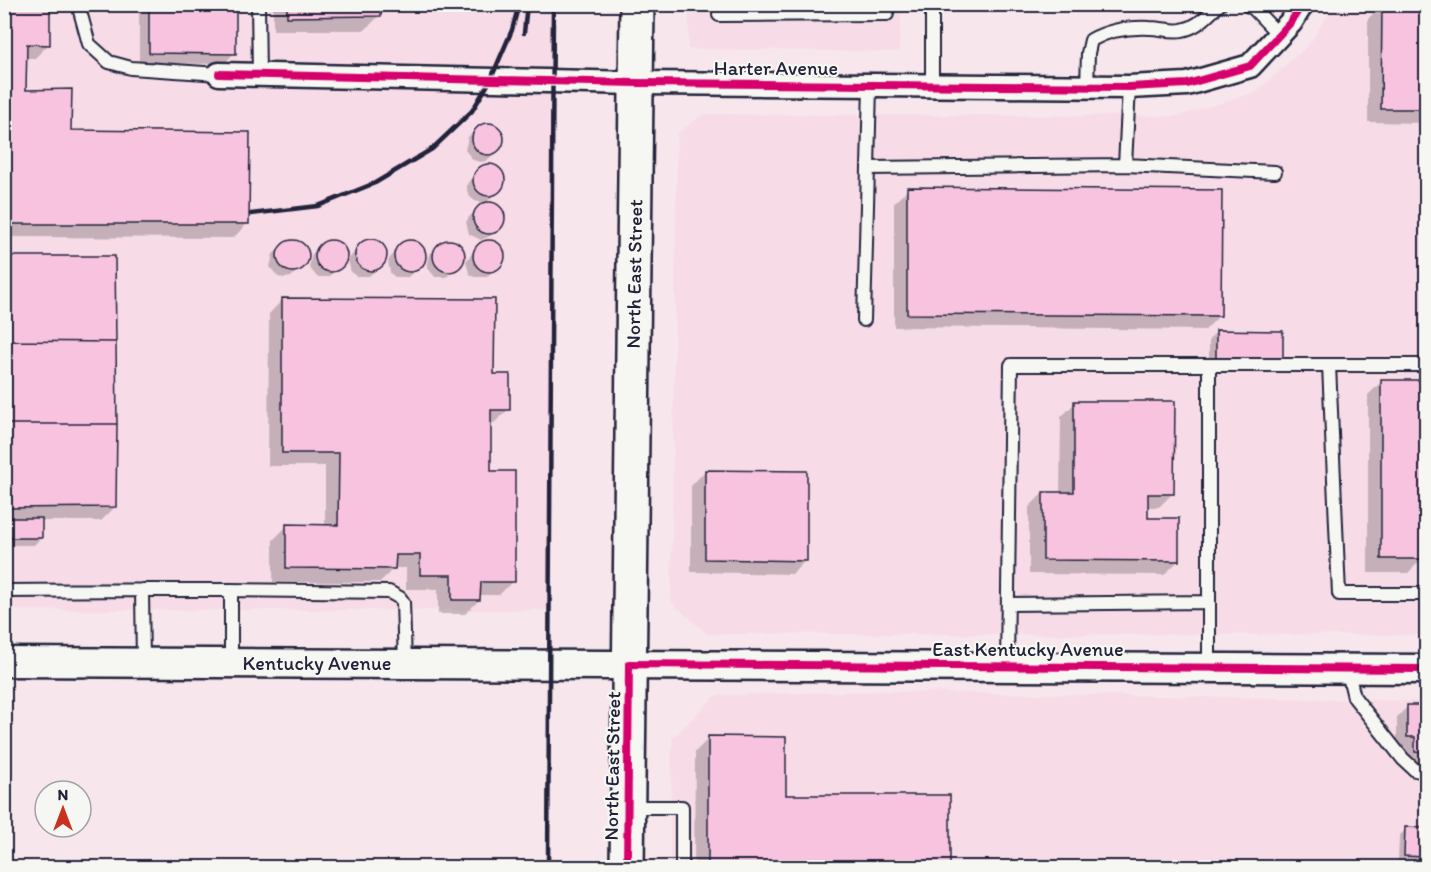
<svg xmlns="http://www.w3.org/2000/svg" width="1431" height="872" font-family="Itim,sans-serif">
<style>
.built{fill:#f7dce8}
.shadow{fill:#0003}
.building{fill:#f8c3df;stroke:#22223b;stroke-width:1.5}
.lines{fill:none;stroke-linecap:round;stroke-linejoin:round}
.service-casing{stroke:#22223b;stroke-width:16}
.minor-casing{stroke:#22223b;stroke-width:27}
.tertiary-casing{stroke:#22223b;stroke-width:33}
.secondary-casing{stroke:#22223b;stroke-width:38}
.service{stroke:#f6f6f2;stroke-width:12}
.minor{stroke:#f6f6f2;stroke-width:22}
.tertiary{stroke:#f6f6f2;stroke-width:28}
.secondary{stroke:#f6f6f2;stroke-width:33}
.rail{stroke:#22223b;stroke-width:4.5}
.cycleway-casing{stroke:#f6f6f2;stroke-width:11}
.cycleway{stroke:#d6006c;stroke-width:8}
.labels{text-anchor:middle;stroke-width:4.5;stroke-linejoin:round;paint-order:stroke}
.street-label{font-size:20px;fill:#22223b;stroke:#f6f6f2}
</style>
<rect width="100%" height="100%" fill="#f7e7ec"/>
<filter id="ink" filterUnits="userSpaceOnUse"><feTurbulence type="fractalNoise" baseFrequency=".0167" numOctaves="2"/><feDisplacementMap in="SourceGraphic" scale="12" xChannelSelector="R" yChannelSelector="G"/><feConvolveMatrix kernelMatrix="1 2 1 2 8 2 1 2 1" color-interpolation-filters="sRGB"/></filter>
<g filter="url(#ink)">
<!-- built -->
<path class="built" d="M4,5H551L550,610H5Z
M689,5H902L899,52L688,49Z
M1334,5H1426V635L707,634L671,602L677,133L704,114L1177,116L1256,92L1310,43Z
M880,691L1426,701V867L670,868L672,738L716,695Z"/>
<!-- shadow -->
<path class="shadow" d="M4,4L49,44L35,58H25L24,91L69,132L248,223L233,238L4,237Z
M146,4H235L234,53L224,64L139,63V11Z
M273,4H379V16L365,30H273Z
M1382,4L1426,5V123L1368,122V19Z
M488,124L500,130L503,143L500,149L486,161L480,162L473,160L465,150L468,137L481,125Z
M489,165L496,166L504,176L501,189L487,202L500,209L503,221L492,235L481,240L469,234L466,222L469,217L484,203L475,201L470,197L467,191V184L477,170L483,166Z
M908,189L1219,316L1205,330L894,327V203Z
M293,241L304,247L307,259L304,265L291,277L285,278L278,277L270,267L273,254L286,243Z
M331,241L343,247L345,259L329,277H317L309,267L312,254L325,243Z
M371,241L382,246L385,259L382,265L369,276H356L351,272L348,260L359,246Z
M449,241L461,247L463,259L447,277H435L427,267L430,254L443,243Z
M410,242L421,247L424,260L421,265L408,277H395L390,273L388,261L398,247Z
M489,242L500,248L503,260L487,277H474L469,273L466,261L477,247Z
M4,257L115,507L101,521H41V538L34,545H4V523L6,521H4Z
M283,299L493,376L509,409L494,423H489V473L513,581L499,595H479V600L465,614H438V589H406V568H394L380,582H273V540L287,526H325V466H268L269,314Z
M1216,332L1281,333L1209,369V339Z
M1382,381L1422,559L1408,573H1368V395Z
M1075,403L1173,493L1159,507H1146V520L1178,561L1164,575L1029,574V507L1043,493H1060L1061,417Z
M705,471L806,560L792,574L691,572V486Z
M1408,706L1426,707V763H1405V747H1397V717Z
M709,738L784,796L949,868H694L695,752Z
M1406,829H1426V863H1398L1399,836Z"/>
<!-- building -->
<path class="building" d="M4,4H50V45L27,44L26,90L72,89L71,130L250,132L249,224H4Z
M149,4H236V54L149,53Z
M287,4H381V16L287,17Z
M1382,4H1426V109H1381Z
M472 139a16 16 0 1 1 32 0a16 16 0 1 1-32 0Z
M473 180a16 16 0 1 1 32 0a16 16 0 1 1-32 0Z
M907,187L1222,190L1221,316L907,314Z
M473 218a16 16 0 1 1 32 0a16 16 0 1 1-32 0Z
M355 255a16 16 0 1 1 32 0a16 16 0 1 1-32 0Z
M315 256a16 16 0 1 1 32 0a16 16 0 1 1-32 0Z
M433 256a16 16 0 1 1 32 0a16 16 0 1 1-32 0Z
M277 256a16 16 0 1 1 32 0a16 16 0 1 1-32 0Z
M473 256a16 16 0 1 1 32 0a16 16 0 1 1-32 0Z
M394 256a16 16 0 1 1 32 0a16 16 0 1 1-32 0Z
M4,256H115L116,342L4,341Z
M282,298L495,299L494,374H510V410H491V471H515V582H481L480,600H452V575H420V555H396L395,569L286,568V524L338,525L339,453H282Z
M1216,330L1283,331V363H1216Z
M4,341L116,342L117,424H4Z
M1381,380H1425L1424,559H1381Z
M1074,401H1175L1174,494H1148V518H1179V561L1043,560V492H1074Z
M4,424H117L116,507L4,508Z
M705,470L807,471V561L705,559Z
M7,518H42V538H4V524H7Z
M1407,705H1426V753L1415,752V737H1407Z
M708,736L786,737V795H950V868H708Z
M1405,827L1426,828V857L1404,856Z"/>
<g class="lines">
<defs>
<path id="service" d="M78,4L89,44L109,62L131,68L219,74
M258,4L259,75
M720,4L719,15L887,14L888,4
M1246,4L1254,9L1279,35
M870,85L868,168L1125,165L1129,87
M932,86V4
M1087,87L1088,53L1091,40C1109,30 1130,27 1150,28C1160,28 1172,32 1182,30C1199,27 1208,14 1220,4
M1125,165L1275,172
M864,320L868,168
M1209,365V667
M1329,365L1339,594H1426
M231,590L389,592L400,598L403,602L405,664
M4,591L142,590
M1008,604L1208,602
M143,663L142,590H231V663
M1007,665L1011,365H1426
M1347,668L1354,697L1403,759L1415,770L1426,772
M630,807H682V868"/>
<path id="minor" d="M219,74L636,83L1129,87L1187,84L1250,66L1291,22L1302,4"/>
<path id="tertiary" d="M4,662L1426,669"/>
<path id="secondary" d="M627,868L637,4"/>
</defs>
<!-- service casing -->
<use href="#service" class="service-casing"/>
<!-- minor casing -->
<use href="#minor" class="minor-casing"/>
<!-- tertiary casing -->
<use href="#tertiary" class="tertiary-casing"/>
<!-- secondary casing -->
<use href="#secondary" class="secondary-casing"/>
<!-- service -->
<use href="#service" class="service"/>
<!-- minor -->
<use href="#minor" class="minor"/>
<!-- tertiary -->
<use href="#tertiary" class="tertiary"/>
<!-- secondary -->
<use href="#secondary" class="secondary"/>
<!-- rail -->
<path class="rail" d="M524,33L527,4
M251,214L318,206L375,183L432,149L472,111L490,81L512,30L519,4
M548,868L553,4"/>
<defs>
<path id="cycleway" d="M219,74L636,83L1129,87L1187,84L1250,66L1291,22L1302,4
M627,868L629,664L1426,669"/>
</defs>
<!-- cycleway casing -->
<use href="#cycleway" class="cycleway-casing"/>
<!-- cycleway -->
<use href="#cycleway" class="cycleway"/>
</g>
</g>
<g class="labels">
<!-- street labels -->
<g class="street-label">
<text x="776" y="75">Harter Avenue</text>
<text transform="translate(634 274) rotate(-89)" y="7">North East Street</text>
<text x="1028" y="656">East Kentucky Avenue</text>
<text x="317" y="670">Kentucky Avenue</text>
<text transform="translate(612 766) rotate(-89)" y="7">North East Street</text>
</g>
</g>
<!-- margin -->
<rect width="1431" height="872" fill="none" stroke="#f6f6f2" stroke-width="24"/>
<rect x="12" y="12" width="1407" height="848" fill="none" stroke="#22223b" stroke-width="2" filter="url(#ink)"/>
<!-- north arrow -->
<g transform="translate(63 809)"><circle r="28" fill="#f6f6f2" stroke="#a1a1a9" stroke-width="1.5"/>
<path d="M0-4.5L10 22L0 15L-10 22Z" fill="#c8321e"/>
<text y="-9" font-size="16" font-weight="bold" text-anchor="middle" fill="#22223b">N</text>
</g>
</svg>
